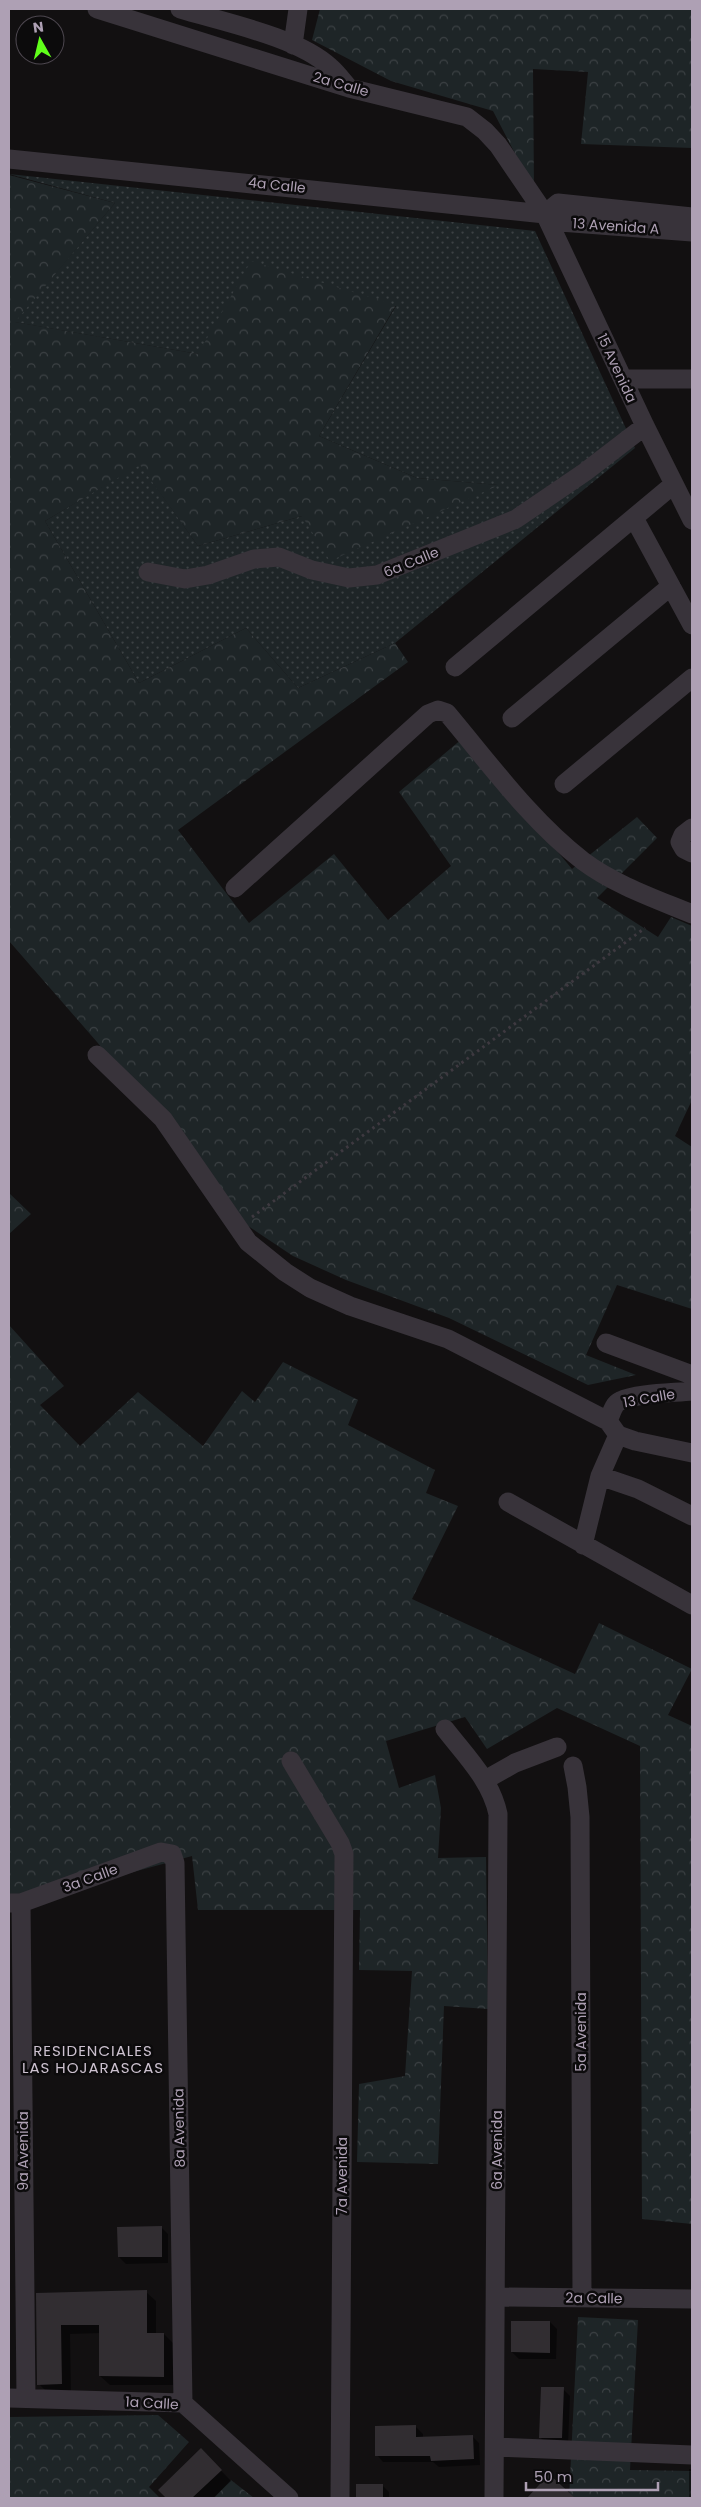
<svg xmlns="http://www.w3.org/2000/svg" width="701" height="2507" font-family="Poppins,sans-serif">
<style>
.grass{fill:url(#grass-dots)}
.forest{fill:url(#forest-crowns)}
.shadow{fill:#0007}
.building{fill:#312d31}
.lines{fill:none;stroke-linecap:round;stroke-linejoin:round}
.path{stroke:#3e3940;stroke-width:3;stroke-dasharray:2.5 4;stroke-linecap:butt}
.minor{stroke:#38333a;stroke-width:19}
.labels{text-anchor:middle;stroke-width:5;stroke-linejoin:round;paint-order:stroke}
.street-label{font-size:14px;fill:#aea0b4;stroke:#0c0b0c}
.neighbourhood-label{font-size:15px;letter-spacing:1px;fill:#ccc1cf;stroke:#0c0b0c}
</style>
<defs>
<pattern id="grass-dots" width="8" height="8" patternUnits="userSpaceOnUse" patternTransform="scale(1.25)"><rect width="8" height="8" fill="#1e2527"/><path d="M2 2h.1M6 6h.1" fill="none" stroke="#3c4144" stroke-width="1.8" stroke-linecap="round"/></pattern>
<pattern id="forest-crowns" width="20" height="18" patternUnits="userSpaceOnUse" patternTransform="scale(1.25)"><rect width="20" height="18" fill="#1e2527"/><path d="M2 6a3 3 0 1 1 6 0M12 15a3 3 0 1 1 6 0" fill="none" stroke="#3c4144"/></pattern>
</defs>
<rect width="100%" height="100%" fill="#121011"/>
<!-- grass -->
<path class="grass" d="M9,174L535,231L635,448L395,643L298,688L246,628L139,683L45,521L140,464L198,546L302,516L498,485L417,478L319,436L396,306L198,354L14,322L115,203Z"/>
<!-- forest -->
<path class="forest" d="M320,9H692V148L581,144L588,72L533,69L534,190L493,111L391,81L312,40Z
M9,175L115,203L15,322L198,354L251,261L396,305L319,436L417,478L499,485L330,561L302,516L198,546L140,465L45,521L139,683L246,628L298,688L395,643L408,662L178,830L249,923L334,854L388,920L451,866L399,792L463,738L572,869L637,817L657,838L597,898L658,937L671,917L692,926V1100L675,1136L692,1147V1309L617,1285L586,1355L636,1375L588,1385L449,1318L346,1280L293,1256L239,1220L97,1042L9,941Z
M9,1193L31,1214L9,1234Z
M9,1325L64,1386L40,1405L80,1446L138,1392L203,1446L242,1391L255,1402L283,1362L358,1400L348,1425L435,1470L426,1493L458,1506L412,1599L575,1674L599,1623L692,1669L668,1715L692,1726V2224L642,2219L640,1746L557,1708L487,1749L465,1717L386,1741L399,1788L435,1775L441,1808L438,1858L486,1857L488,2009L444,2006L438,2164L357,2162L359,2084L405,2076L412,1971L359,1970L360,1910H198L192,1856L49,1895H9Z
M578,2317L638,2320L630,2470L692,2471V2498H569Z
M158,2415L189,2442L149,2487L160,2498H9V2417Z
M231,2480L254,2498H214Z"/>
<!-- shadow -->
<path class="shadow" d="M161,2227L168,2234V2263L126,2264L119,2257Z
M146,2292L156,2301V2334H164L173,2343V2385H110L100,2376L101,2333L70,2334L71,2393H48L39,2384L37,2294Z
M550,2322L557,2329L556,2359H519L512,2352Z
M563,2389L570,2396L568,2445L547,2444L540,2437Z
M416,2427L423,2434V2438L472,2436L479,2443L480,2465L439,2467L433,2462H383L377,2455Z
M201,2450L231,2481L213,2498H168L160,2490Z
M689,2469H692V2498H689Z
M357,2485H382L389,2492V2498H357Z"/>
<!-- building -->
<path class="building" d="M162,2226V2257H118L117,2227Z
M147,2290V2333H164V2377L99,2376V2325H61L62,2384L37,2385L36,2293Z
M511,2321H550V2353L511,2352Z
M541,2387H564L562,2438H539Z
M416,2425V2437L473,2435L474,2459L431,2461L430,2456H375V2426Z
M201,2448L222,2470L192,2498H166L158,2490Z
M549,2474L575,2498H527Z
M356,2484H383V2498H356Z"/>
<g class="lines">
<!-- path -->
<path class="path" d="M252,1217L645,928"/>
<!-- minor -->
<path class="minor" d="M97,9L349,88L467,117L485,131L498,145L545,214L645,426L692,520
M180,9C223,22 298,37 330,67C337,73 342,80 348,87
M293,45L298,9
M9,159L545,214L560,222L692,232
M545,214L558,203L692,217
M623,379H692
M634,518L692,625
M148,572L185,579L208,575L254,559L279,557L312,570L349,578L377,575L516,519L585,472L645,426
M455,667L674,484
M512,718L671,586
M564,784L692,678
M692,828L683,835L680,842L684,849L692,853
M235,888L428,714L438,710L447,713C489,763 530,820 583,861C615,885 656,899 692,914
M97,1055L163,1119L248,1242L285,1272L310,1288L350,1306L448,1339L608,1421
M606,1343L692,1375
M618,1435L635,1441L692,1453
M600,1476L638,1489L692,1516
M508,1502L692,1605
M583,1545L600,1476L618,1435L608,1421C611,1415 613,1404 620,1401C636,1393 674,1393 692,1391
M445,1729C465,1755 491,1780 498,1814L494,2498
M291,1761L340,1843L344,1854L340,2498
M573,1766L577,1787L580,1817L582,2298
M485,1780L515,1763L557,1747
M9,1903H21L161,1852L172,1854L175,1863L183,2403
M21,1903L26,2398
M496,2297L692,2299
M9,2398L183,2403L289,2498
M495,2447L692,2455"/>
</g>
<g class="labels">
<!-- street labels -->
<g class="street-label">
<text transform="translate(341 84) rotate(16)" y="5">2a Calle</text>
<text transform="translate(277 185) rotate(6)" y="5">4a Calle</text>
<text transform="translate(616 226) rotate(4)" y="5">13 Avenida A</text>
<text transform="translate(617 368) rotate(65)" y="5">15 Avenida</text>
<text transform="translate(411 562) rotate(-22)" y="5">6a Calle</text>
<text transform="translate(649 1398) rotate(-10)" y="5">13 Calle</text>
<text transform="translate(90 1878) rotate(-20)" y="5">3a Calle</text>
<text transform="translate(581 2032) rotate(-90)" y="5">5a Avenida</text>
<text transform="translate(179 2128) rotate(-91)" y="5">8a Avenida</text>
<text transform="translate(497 2150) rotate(-90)" y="5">6a Avenida</text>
<text transform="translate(23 2151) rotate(-90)" y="5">9a Avenida</text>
<text transform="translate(342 2176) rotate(-90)" y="5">7a Avenida</text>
<text transform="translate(594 2298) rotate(1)" y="5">2a Calle</text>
<text transform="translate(152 2403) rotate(3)" y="5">1a Calle</text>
</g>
<!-- neighbourhood labels -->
<g class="neighbourhood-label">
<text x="93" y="2056">RESIDENCIALES<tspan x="93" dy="17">LAS HOJARASCAS</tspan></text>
</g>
</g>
<!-- border -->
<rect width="701" height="2507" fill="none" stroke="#aea0b4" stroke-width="20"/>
<!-- north arrow -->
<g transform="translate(40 40) rotate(352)"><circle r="24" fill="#0c0b0c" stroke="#4d474f"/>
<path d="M0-4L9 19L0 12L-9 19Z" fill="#60ff1a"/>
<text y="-8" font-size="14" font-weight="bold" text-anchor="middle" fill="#aea0b4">N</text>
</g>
<!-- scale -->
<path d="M526 2482v8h132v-8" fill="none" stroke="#aea0b4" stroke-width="2.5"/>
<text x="534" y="2482" font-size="15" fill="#aea0b4" stroke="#0c0b0c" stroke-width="4" paint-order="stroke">50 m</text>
</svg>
